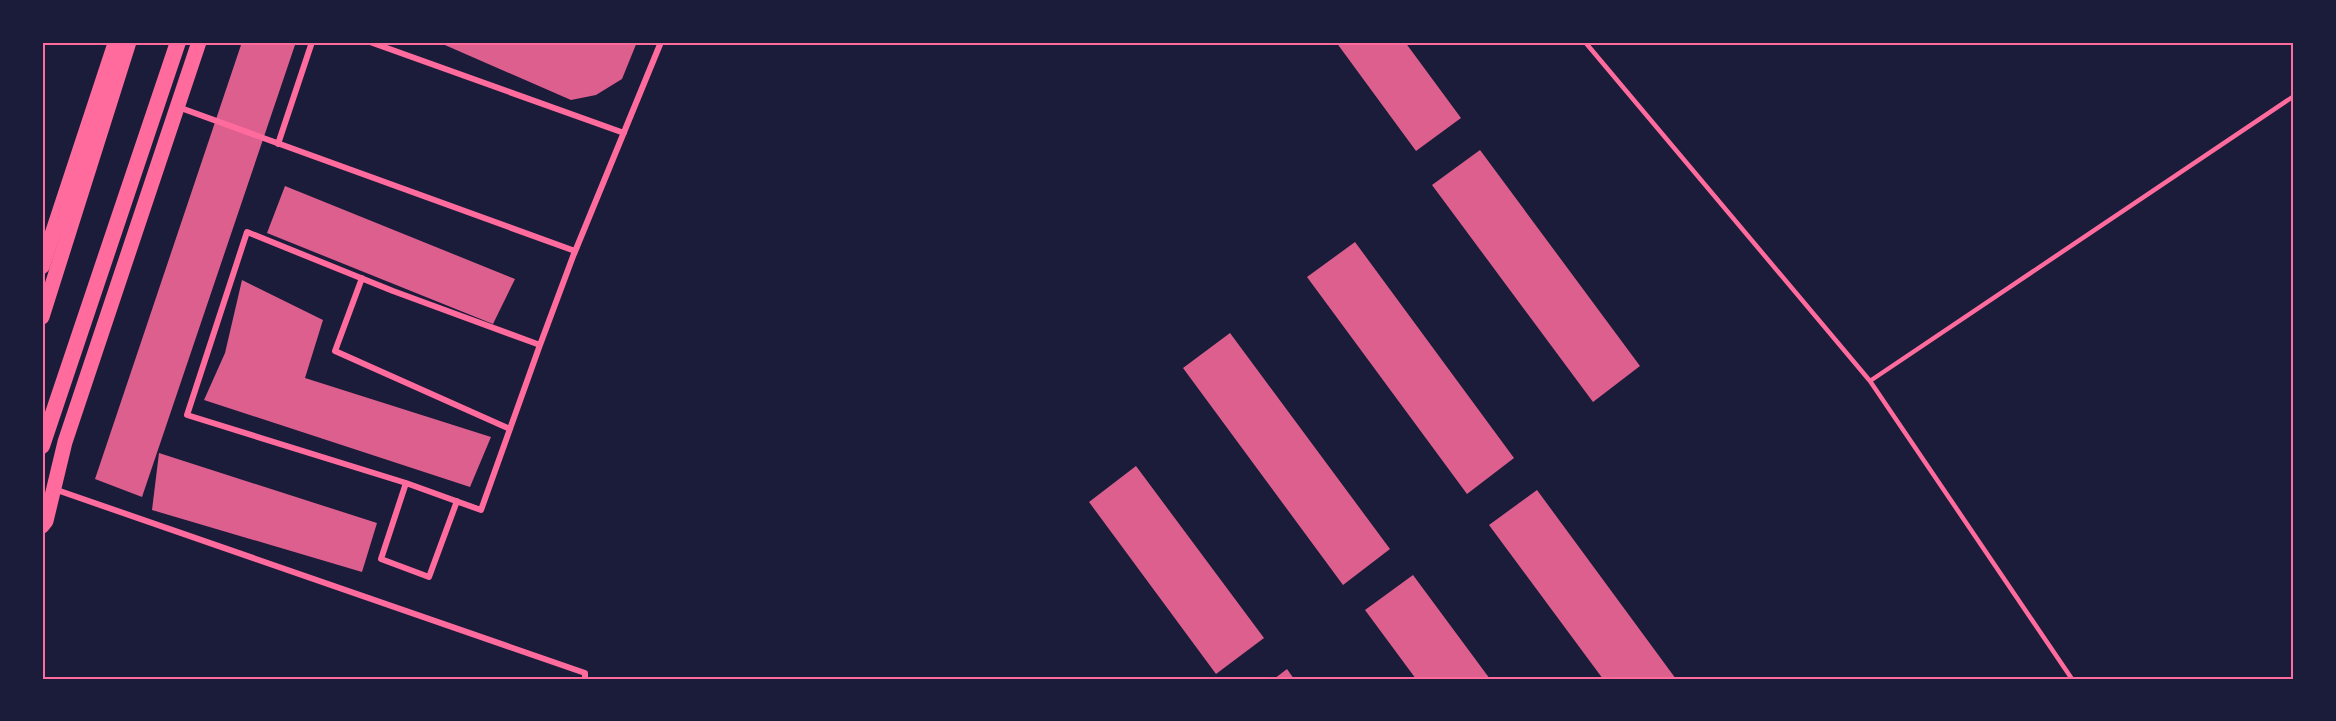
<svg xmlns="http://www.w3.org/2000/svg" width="2336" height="721" font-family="'Asap Condensed',sans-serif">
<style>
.building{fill:#dd5f8e}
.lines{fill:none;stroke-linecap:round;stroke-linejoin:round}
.service{stroke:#ff6b9d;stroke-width:4.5}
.minor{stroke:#ff6b9d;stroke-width:6}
.primary{stroke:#ff6b9d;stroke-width:15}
.trunk{stroke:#ff6b9d;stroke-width:16}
.neatline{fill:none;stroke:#ff6b9d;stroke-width:2}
</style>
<rect width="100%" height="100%" fill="#1b1b3a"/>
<!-- building -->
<path class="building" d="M242,42H296L142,497L95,479Z
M438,42H548L554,45L556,42H637L622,79L596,95L571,100Z
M1336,42H1405L1461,118L1416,151Z
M1480,150L1640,366L1593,402L1432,185Z
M285,186L515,279L493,324L267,233Z
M1355,242L1514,458L1467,494L1307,277Z
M242,280L323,320L305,378L491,437L470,487L204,400L225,353Z
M1230,333L1390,549L1343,585L1183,368Z
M159,453L377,523L362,572L152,510Z
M1136,466L1264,638L1216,674L1089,502Z
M1537,490L1676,679H1603L1489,525Z
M1413,575L1490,679H1416L1365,610Z
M1287,669L1294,679H1274Z"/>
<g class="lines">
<!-- service -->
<path class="service" d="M1585,42L1870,381L2072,679
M1870,381L2294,96"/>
<!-- minor -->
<path class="minor" d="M370,42L624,133
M178,107L575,251L540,345L393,291L247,232L187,415L406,483L381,559L429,577L457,501
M278,144L312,42
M574,254L661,42
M362,278L335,351L510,429
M406,483L481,510L541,342
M54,489L585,673V679"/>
<!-- primary -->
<path class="primary" d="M42,317L129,42
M42,526L46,521L65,442L199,42"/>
<!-- trunk -->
<path class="trunk" d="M42,266L116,42
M42,446L178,42"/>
</g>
<!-- border -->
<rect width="2336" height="721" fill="none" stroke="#1b1b3a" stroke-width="87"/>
<rect x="44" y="44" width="2248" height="634" class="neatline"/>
</svg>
